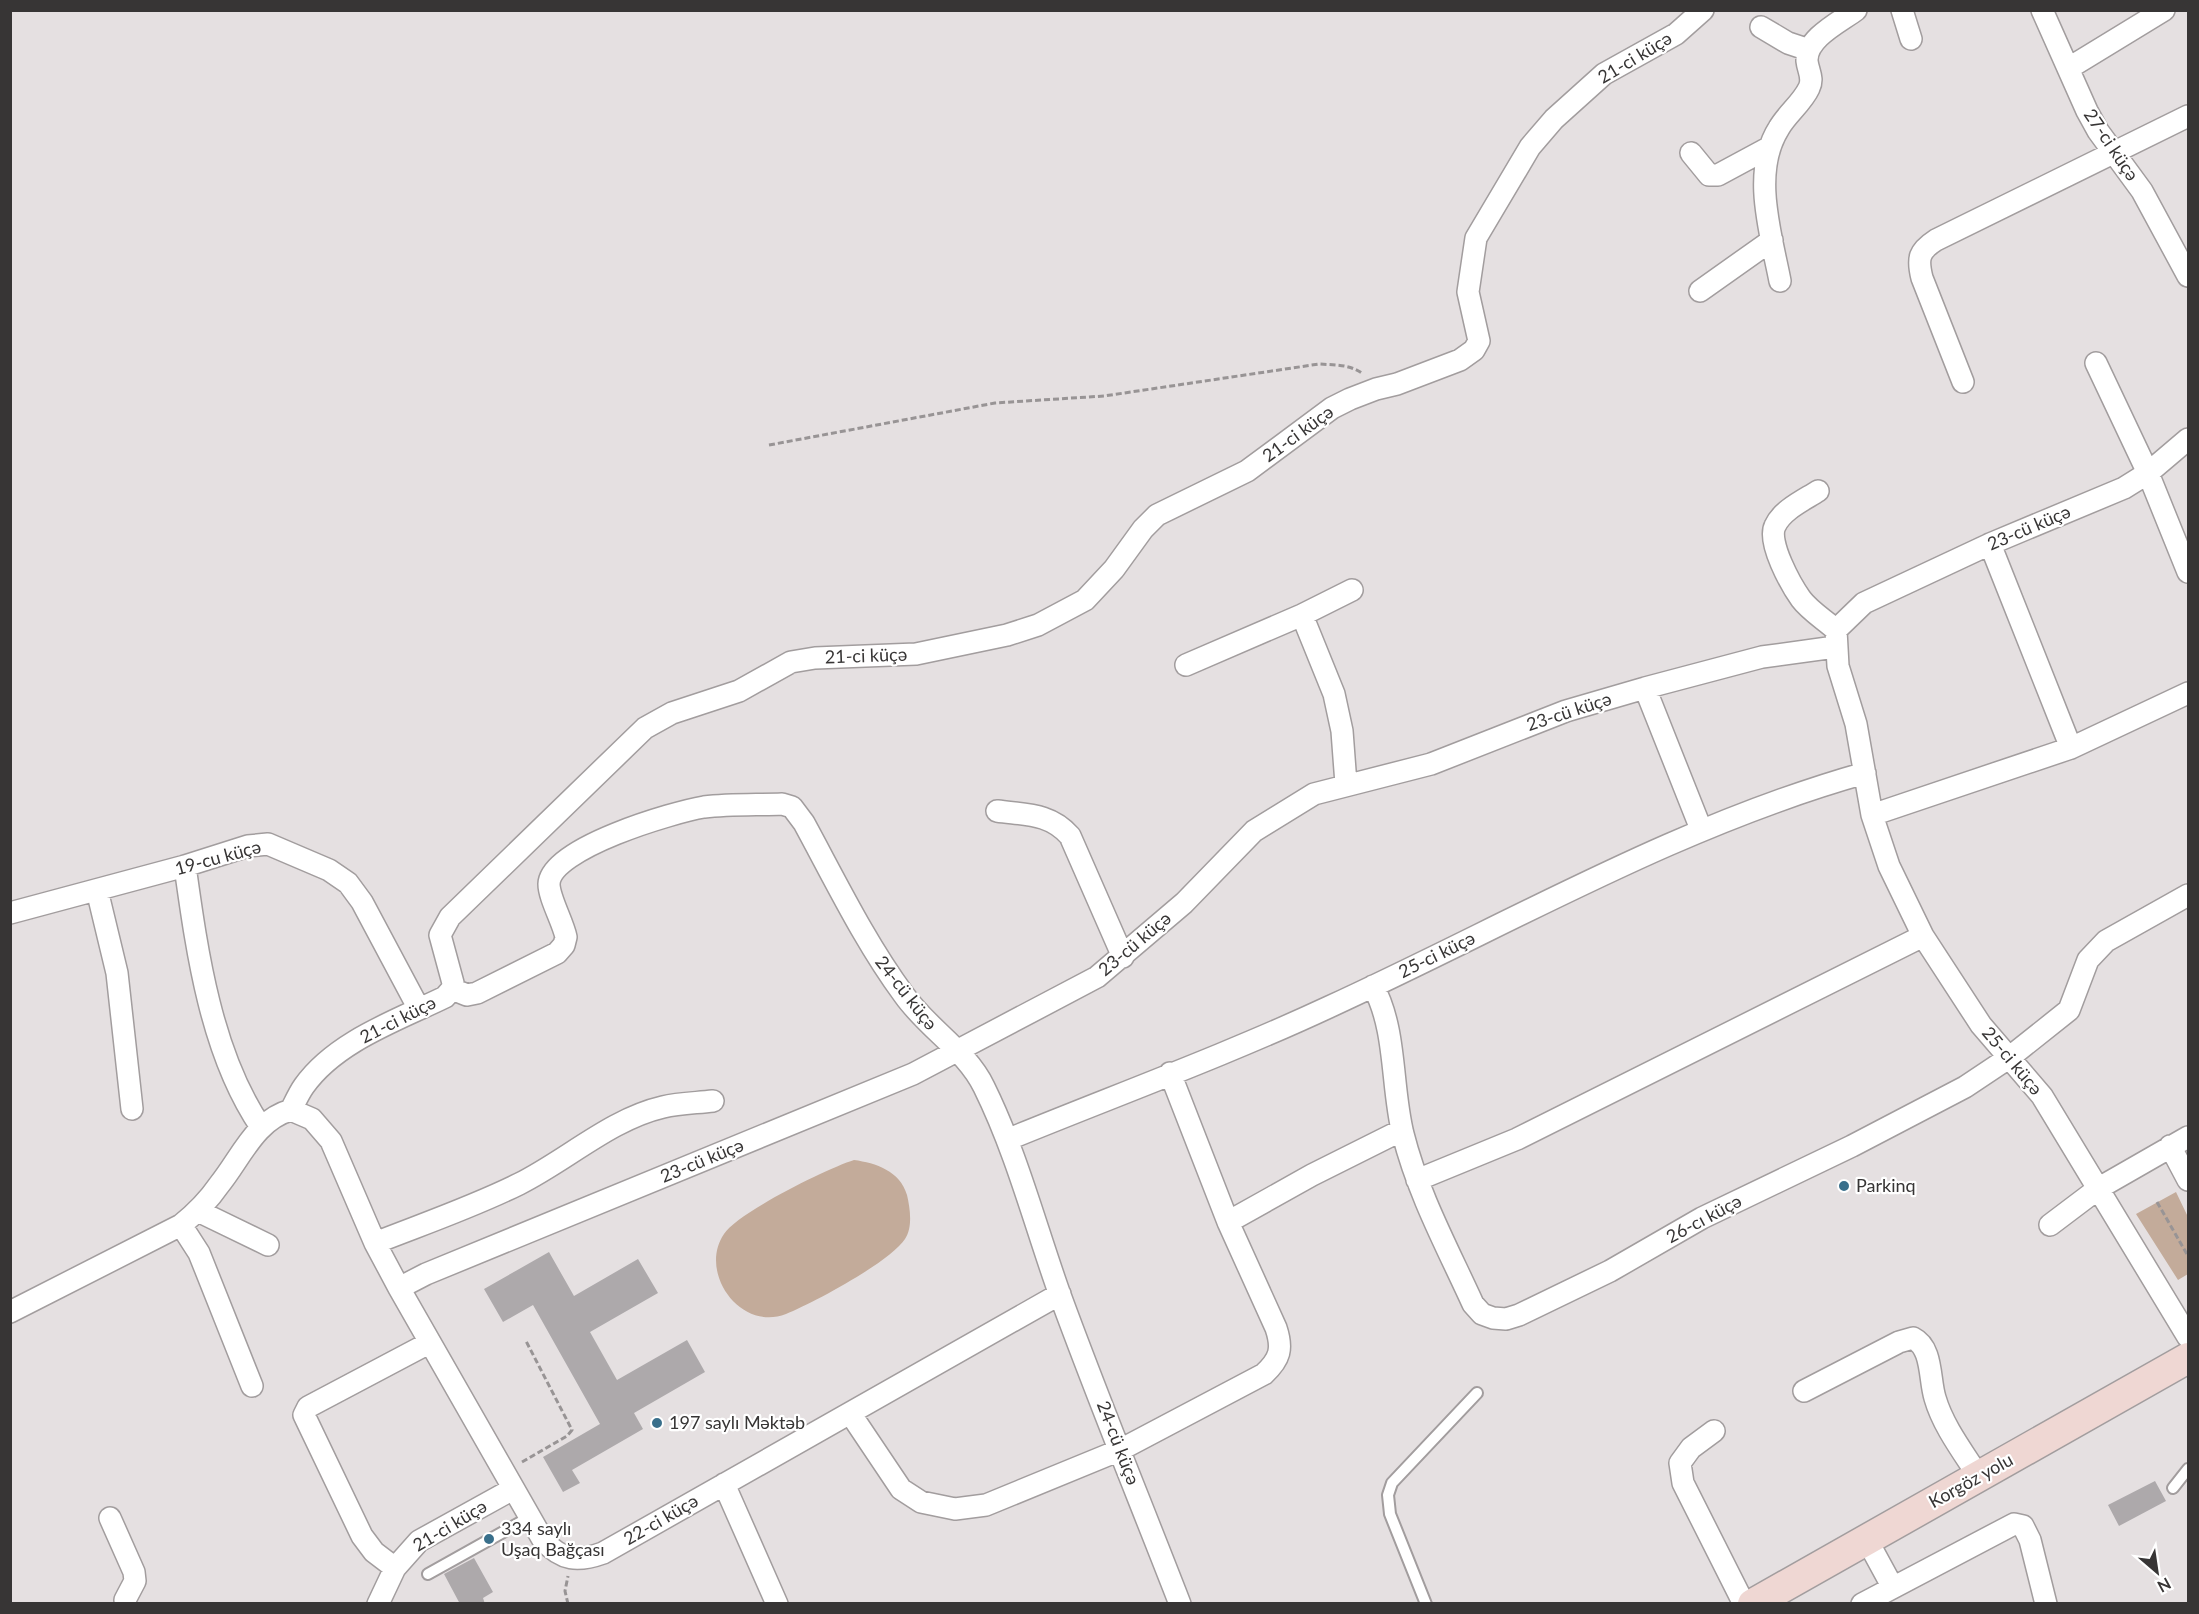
<svg xmlns="http://www.w3.org/2000/svg" width="2199" height="1614" font-family="Lato,sans-serif">
<style>
.green{fill:#c3ab9a}
.building{fill:#ada9ab}
.lines{fill:none;stroke-linecap:round;stroke-linejoin:round}
.lane-casing{stroke:#a29d9e;stroke-width:14}
.street-casing{stroke:#a29d9e;stroke-width:24}
.secondary-casing{stroke:#a29d9e;stroke-width:33}
.path{stroke:#989495;stroke-width:3;stroke-dasharray:6 3;stroke-linecap:butt}
.lane{stroke:#fff;stroke-width:10}
.street{stroke:#fff;stroke-width:21}
.secondary{stroke:#efd7d3;stroke-width:30}
.poi-dot{fill:#396f8b;stroke:#fff;stroke-width:2}
.labels{text-anchor:middle;stroke-width:4.5;stroke-linejoin:round;paint-order:stroke}
.street-label{font-size:18px;fill:#373535;stroke:#fff}
.poi-label{font-size:18px;fill:#373535;stroke:#fff;text-anchor:start}
</style>
<rect width="100%" height="100%" fill="#e5e0e1"/>
<!-- green -->
<path class="green" d="M854,1160C876,1163 900,1171 907,1195C910,1208 913,1227 905,1239C890,1262 813,1303 786,1314C740,1332 698,1272 724,1234C737,1213 828,1168 854,1160Z
M2176,1192L2188,1217V1274L2178,1280L2136,1214Z"/>
<!-- building -->
<path class="building" d="M549,1252L574,1296L638,1259L658,1293L590,1332L617,1380L687,1340L705,1372L634,1413L643,1429L572,1470L580,1483L563,1492L543,1457L600,1424L533,1305L503,1322L484,1289Z
M2155,1481L2166,1501L2119,1526L2108,1505Z
M474,1558L493,1592L483,1598L485,1604H460L444,1574Z"/>
<g class="lines">
<defs>
<path id="lane" d="M2173,1488L2188,1469
M428,1574L530,1517
M1426,1604L1390,1514L1388,1495L1392,1483L1477,1393"/>
<path id="street" d="M1902,10L1911,39
M2042,10L2087,111L2098,131L2142,191L2188,276
M1761,27L1788,43L1809,50
M2069,68L2164,10
M1691,153L1709,175H1718L1770,147
M1780,281C1771,234 1751,172 1779,128C1787,114 1802,103 1809,88C1814,78 1808,71 1807,61C1806,38 1840,22 1856,10
M1700,291L1772,240
M2096,363L2148,473L2188,572
M1963,382L1922,278C1917,258 1919,251 1936,240L2188,116
M1818,491C1804,500 1782,510 1775,526C1767,542 1791,585 1801,599C1810,611 1825,620 1836,630
M1990,544L2071,748
M1302,615L1334,694L1342,731L1346,784
M1836,630L1838,666L1856,724L1872,815L1889,866L1923,936L1981,1025L2042,1096L2188,1337
M1836,630L1864,603L1990,544L2124,488L2148,473L2188,439
M1186,665L1302,615L1352,590
M1645,688L1701,829
M997,811C1026,815 1050,813 1070,836L1123,957
M1872,815L2071,748L2188,693
M185,866C197,952 211,1054 261,1127
M97,890L117,973L132,1109
M10,913L185,866L248,846L268,844L329,870L348,883L362,902L419,1009
M1373,986C1397,1030 1391,1086 1403,1134C1418,1194 1448,1249 1473,1304L1482,1314L1493,1318L1506,1319L1519,1315L1610,1271L1702,1218L1852,1146L1965,1087L2010,1057L2069,1010L2088,960L2106,941L2188,895
M452,989L467,995L477,993L557,953L564,945L566,937C563,922 549,898 549,884C550,848 674,812 704,807C730,804 757,805 782,804L792,807L804,823C836,882 865,942 904,995C928,1029 966,1050 984,1087C1017,1154 1035,1225 1060,1295C1098,1399 1140,1501 1180,1604
M291,1110L312,1119L331,1141L375,1243L399,1288L543,1540C562,1561 578,1562 603,1553L1060,1294
M1009,1139C1114,1096 1226,1055 1329,1007C1506,926 1676,826 1865,773
M2170,1146L2188,1180
M1417,1180L1517,1139L1923,936
M198,1211L268,1245
M1228,1222L1312,1175L1402,1130
M181,1225L199,1253L252,1386
M2050,1225L2099,1188L2188,1137
M375,1243C423,1224 473,1207 519,1184C567,1160 611,1119 663,1107C679,1103 697,1103 713,1101
M399,1288L426,1274L913,1074L1097,977L1184,903L1254,831L1314,794L1431,764L1566,711L1645,688L1762,657L1835,647
M10,1312L181,1225C196,1213 208,1201 219,1185C241,1158 255,1120 291,1110C295,1102 299,1093 304,1086C336,1041 398,1020 445,997L452,989L453,983L440,935L450,917L645,728L672,713L739,691L791,662L815,658L916,654L1007,635L1038,625L1085,600L1114,569L1143,529L1157,515L1247,471L1332,408L1350,399L1376,389L1397,384L1460,360L1474,350L1479,341L1468,292L1476,238L1530,147L1554,119L1604,74L1676,34L1703,10
M1804,1391L1899,1342L1913,1338C1933,1348 1929,1379 1935,1398C1943,1426 1963,1452 1979,1477
M850,1413L901,1489L921,1502L955,1509L986,1505L1120,1450L1264,1374C1280,1359 1283,1349 1276,1328L1228,1222L1170,1073
M1714,1431L1691,1448L1680,1463L1683,1483L1744,1604
M724,1484L777,1604
M110,1518L134,1572L135,1581L125,1600
M1867,1540L1892,1586
M395,1568L374,1552L362,1536L304,1415L308,1407L429,1343
M378,1604L395,1568L419,1541L513,1489
M1862,1604L2014,1524L2023,1526L2030,1540L2046,1604"/>
<path id="secondary" d="M1753,1604L2188,1358"/>
</defs>
<!-- lane casing -->
<use href="#lane" class="lane-casing"/>
<!-- street casing -->
<use href="#street" class="street-casing"/>
<!-- secondary casing -->
<use href="#secondary" class="secondary-casing"/>
<!-- path -->
<path class="path" d="M769,445L995,403L1104,396L1319,364C1334,365 1350,364 1363,374
M2157,1202L2188,1256
M522,1462L567,1436L572,1430L526,1341
M568,1604L565,1591L568,1576"/>
<!-- lane -->
<use href="#lane" class="lane"/>
<!-- street -->
<use href="#street" class="street"/>
<!-- secondary -->
<use href="#secondary" class="secondary"/>
</g>
<!-- markers -->
<g class="poi-dot">
<circle cx="1844" cy="1186" r="6"/>
<circle cx="657" cy="1423" r="6"/>
<circle cx="489" cy="1539" r="6"/>
</g>
<g class="labels">
<!-- street labels -->
<g class="street-label">
<text transform="translate(1635 58) rotate(-31)" y="6">21-ci küçə</text>
<text transform="translate(2111 145) rotate(56)" y="6">27-ci küçə</text>
<text transform="translate(1298 434) rotate(-36)" y="6">21-ci küçə</text>
<text transform="translate(2029 528) rotate(-23)" y="6">23-cü küçə</text>
<text transform="translate(866 656) rotate(-2)" y="6">21-ci küçə</text>
<text transform="translate(1569 712) rotate(-18)" y="6">23-cü küçə</text>
<text transform="translate(218 858) rotate(-15)" y="6">19-cu küçə</text>
<text transform="translate(1135 944) rotate(-40)" y="6">23-cü küçə</text>
<text transform="translate(1437 955) rotate(-26)" y="6">25-ci küçə</text>
<text transform="translate(906 993) rotate(52)" y="6">24-cü küçə</text>
<text transform="translate(398 1020) rotate(-27)" y="6">21-ci küçə</text>
<text transform="translate(2012 1061) rotate(50)" y="6">25-ci küçə</text>
<text transform="translate(702 1161) rotate(-22)" y="6">23-cü küçə</text>
<text transform="translate(1704 1219) rotate(-28)" y="6">26-cı küçə</text>
<text transform="translate(1118 1443) rotate(69)" y="6">24-cü küçə</text>
<text transform="translate(1971 1481) rotate(-29)" y="6">Korgöz yolu</text>
<text transform="translate(661 1520) rotate(-30)" y="6">22-ci küçə</text>
<text transform="translate(450 1526) rotate(-31)" y="6">21-ci küçə</text>
</g>
<!-- poi labels -->
<g class="poi-label">
<text x="1856" y="1192">Parkinq</text>
<text x="669" y="1429">197 saylı Məktəb</text>
<text x="501" y="1535">334 saylı<tspan x="501" dy="21">Uşaq Bağçası</tspan></text>
</g>
</g>
<!-- border -->
<rect width="2199" height="1614" fill="none" stroke="#373535" stroke-width="24"/>
<!-- north arrow -->
<g transform="translate(2157 1572) rotate(151)" stroke="#ffffff" stroke-width="4.5" paint-order="stroke">
<path d="M0-4.5L10 22L0 15L-10 22Z" fill="#373535"/>
<text y="-9" font-size="16" font-weight="bold" text-anchor="middle" fill="#373535">N</text>
</g>
</svg>
